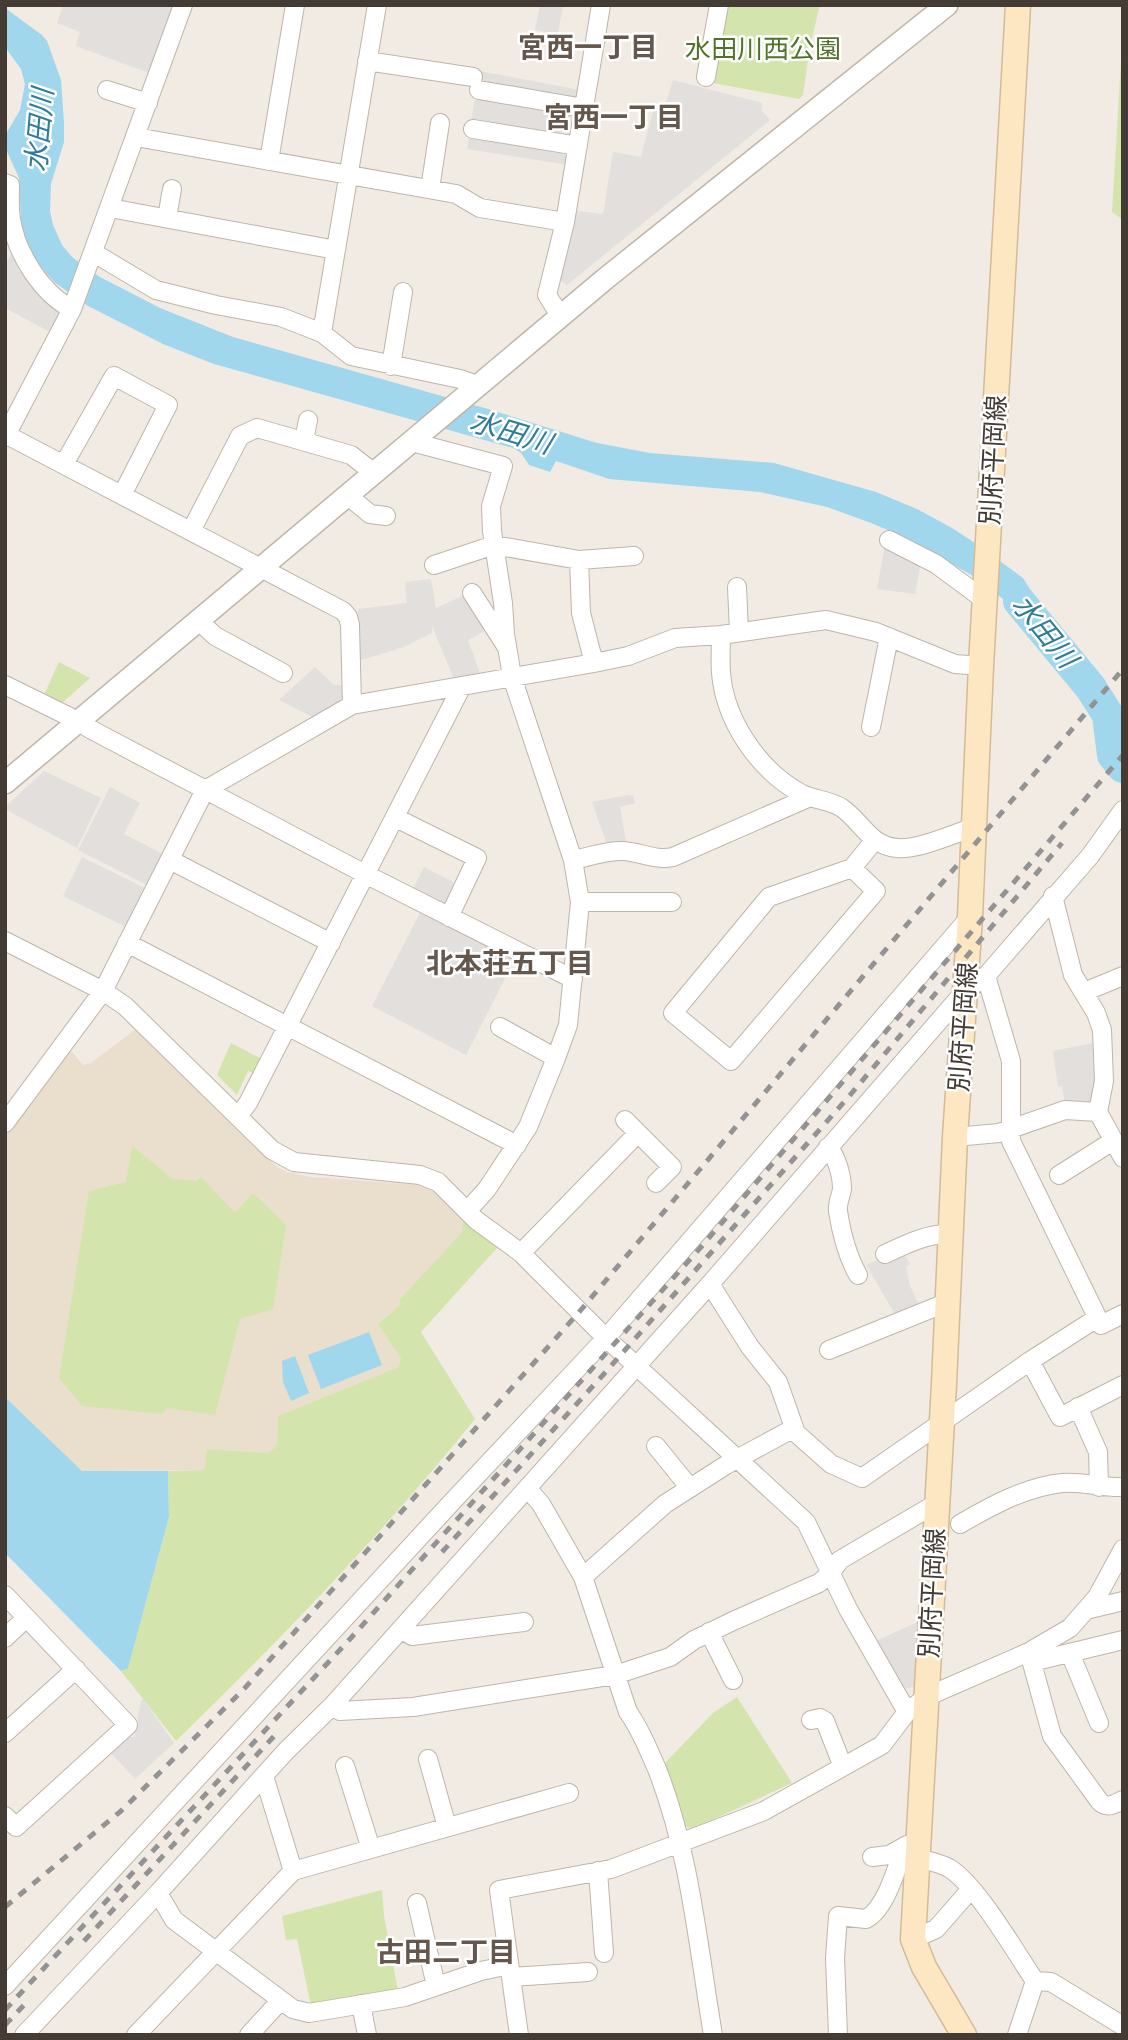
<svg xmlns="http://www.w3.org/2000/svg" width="1128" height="2040" font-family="Mulish,'Noto Sans JP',sans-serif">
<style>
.education{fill:#eadecd}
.green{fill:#d3e5ad}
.parking{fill:#e2dfdc}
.water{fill:#a0d7ed}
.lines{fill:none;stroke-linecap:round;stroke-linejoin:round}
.river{stroke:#a0d7ed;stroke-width:32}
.minor-casing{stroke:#bfb5a9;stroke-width:20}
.tertiary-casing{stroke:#bfb5a9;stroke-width:24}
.secondary-casing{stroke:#d3bb96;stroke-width:27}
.minor{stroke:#fff;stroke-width:18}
.tertiary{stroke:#fff;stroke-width:21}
.secondary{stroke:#fde7c2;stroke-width:24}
.rail{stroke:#939393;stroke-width:5;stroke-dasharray:9 9;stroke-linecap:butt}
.labels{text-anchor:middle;stroke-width:5;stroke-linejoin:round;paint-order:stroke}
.park-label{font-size:26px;fill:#4e722a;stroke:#fff}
.street-label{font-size:26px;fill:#433b34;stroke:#fff}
.neighbourhood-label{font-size:28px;font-weight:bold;fill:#65574b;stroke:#fff}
.water-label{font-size:28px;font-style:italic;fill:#2e7b9b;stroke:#fff}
</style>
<rect width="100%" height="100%" fill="#f1ebe3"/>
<!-- education -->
<path class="education" d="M136,1029L278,1168L287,1172L311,1177L419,1185L433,1191L449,1202L463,1221L462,1232L400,1299L399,1306L378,1324L401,1359L398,1367L278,1416L277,1447L268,1453L207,1449L204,1470L82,1471L5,1397V1134L68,1047L83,1065L91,1063Z"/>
<!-- green -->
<path class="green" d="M725,5H820L810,46L803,95L799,99L713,83Z
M1123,28V220L1112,212Z
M59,662L90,678L59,706L43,697Z
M231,1043L262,1059L256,1074L248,1071L237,1095L217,1075Z
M132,1146L173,1179L197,1181L201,1177L235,1213L253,1193L286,1225L273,1309L240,1319L215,1415L167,1408L162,1414L82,1406L59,1378L89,1191L126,1182Z
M463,1221L497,1248L421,1332L475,1419C383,1533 281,1639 176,1741L121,1671L128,1667L169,1517L168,1471L204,1470L207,1449L268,1453L277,1446L278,1416L398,1367L401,1359L378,1324L399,1306L400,1299L462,1232Z
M737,1697L792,1783L693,1829L685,1826L663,1765L713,1713Z
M382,1890L384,1916L398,1991L311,2006L297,1939L286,1940L282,1916Z"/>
<!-- parking -->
<path class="parking" d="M63,5H169L177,8L152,74L76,46L80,32L57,23Z
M540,5H563L558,34L535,30Z
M479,71L581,90L569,165L467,149Z
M673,80L762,103V111L770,120L567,285L560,280L577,211L603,214L613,152L641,157L654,107L664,108Z
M14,248L64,314L52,333L5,308V265Z
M885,545L921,562L915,594L877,589Z
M431,579L436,608L469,593L490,628L468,640L481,676L455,681L432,626V633L404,647L358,661V609L407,603L405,582Z
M315,667L334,685L348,686V699L318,720L279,700Z
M44,771L101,798L77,848L5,809V807Z
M110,787L140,803L124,834L163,854L147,885L78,850Z
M628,795L633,796L635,803L620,807L626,842L607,845L592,802Z
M82,857L145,888L126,927L63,896Z
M424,867L459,885L450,901L440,905L412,891Z
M421,911L515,959L466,1055L372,1006Z
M1098,1042L1095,1102L1065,1103L1062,1086L1058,1087L1053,1051Z
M902,1250L910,1264L906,1267L910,1286L921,1309L898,1319L866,1265Z
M922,1620V1685L900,1690L876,1641Z
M143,1699L174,1743L135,1779L110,1752L126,1737H134L141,1701Z"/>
<!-- water -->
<path class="water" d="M5,8L42,35L47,41L52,55L61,80L64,123V142L51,184L50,211L53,225L62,245L72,257L100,277L160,308L233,337L488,409L597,443L650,453L774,463L876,492L917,509L952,528L975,543L1023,578L1047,616L1044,641L1011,605L973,576L907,538L871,523L827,507L760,492L609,479L556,461L550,472L529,465L521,453L513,448L214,364L163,344L88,306L54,282L32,257L25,242L21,224L19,178L5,147L6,134L20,110L25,84L21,69L5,47Z
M369,1332L382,1365L321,1389L308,1355Z
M295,1356L309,1393L291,1401L283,1382L282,1361Z
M5,1397L82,1471H168L169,1517L128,1668L121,1671L5,1553Z"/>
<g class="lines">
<!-- river -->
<path class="river" d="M1019,601L1091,688L1108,715L1113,755L1123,767"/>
<defs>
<path id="minor" d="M367,61L473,77
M706,77L719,5
M107,90L148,103
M479,90L584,108
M473,129L578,146
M136,137L456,194L480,208L565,222
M269,161L295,5
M5,183L10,185C10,196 9,208 11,219C16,253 42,294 72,309
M430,189L440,123
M110,208L336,250
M167,218L172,189
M94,253L156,290L216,305L281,317L322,333L351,356L460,379L477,385
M561,317L547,295L565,222L601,5
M322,333L377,5
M391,366L403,292
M5,434L343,611L348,617L350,625L352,705
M5,437L72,309L183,5
M304,441L308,420
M412,442L503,466L491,506L492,531L503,603L505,634L512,677L573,860L580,902L568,1025L556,1058L528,1127L487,1189L468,1210
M64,464L114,376L168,405L122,495
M347,495L370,514L386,516
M191,531L240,436L257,428L351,455L374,473
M889,540L936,564L986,601
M579,560L581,613L594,663
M434,565L494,545L579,560L634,556
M737,587L739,632
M472,593L506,646
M199,621L215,636L283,673
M721,635C721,648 720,660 721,673C725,721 759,771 802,794C814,800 830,800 842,808C862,822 870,846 897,848C918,850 953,834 974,827
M5,685L78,721L90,729L367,875L573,979
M871,727L889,637
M396,818L477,858L449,917
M170,860L331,943
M573,860C589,857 607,850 623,851C641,852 655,861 673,857L810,797
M852,868L876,891L731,1061L673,1013L769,897L852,868L874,841
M1053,896L1073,975L1096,1013L1102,1030L1104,1081L1098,1112L1123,1158
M580,902H672
M5,941L103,991L125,1006L272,1150L294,1162L420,1175L438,1182L476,1220L521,1253L606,1338L806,1522L848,1609L907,1712
M127,943L517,1145
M986,976L1011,1061V1141L1101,1325L1123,1314
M1084,992L1123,976
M500,1027L556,1058
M238,1116L248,1103L462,686
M625,1120L672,1167L656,1183
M5,1123L103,991L205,790L352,705L594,663L628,656L675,638L721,635L826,620L876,632L955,664L981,666
M955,1137L999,1133L1065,1110L1098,1112
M828,1147C837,1157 842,1176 842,1189C841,1196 837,1203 838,1211C841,1231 848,1257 858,1275
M1059,1175L1113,1141
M521,1253L638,1133
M885,1254C906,1244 928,1233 951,1234
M710,1284L750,1347L778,1382L796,1433L831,1464L862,1478L1030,1361L1097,1318
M829,1350L948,1302
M1030,1361L1060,1417L1123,1385
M1078,1407L1098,1452L1099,1487
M656,1446L690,1488
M527,1488L541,1504L583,1577L628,1712C641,1730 648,1749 657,1769C690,1853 698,1946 713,2035
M960,1524C991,1506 1025,1487 1062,1483C1081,1481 1103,1488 1123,1487
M583,1577L665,1504L726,1465L794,1428
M5,1595L128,1725L16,1827L5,1816
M1086,1610L1123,1601
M401,1629L412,1636L524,1622
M709,1632L733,1680
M5,1638L26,1618
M1029,1652L1052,1736L1100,1802C1108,1809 1114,1804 1123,1800
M1070,1653L1099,1723
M1032,1662L1123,1640
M332,1706L340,1711L413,1707L615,1675L670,1657L694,1640L733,1621L819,1583L830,1574L840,1560L937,1503
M811,1720L820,1718L825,1721L843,1767
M5,1733L76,1669
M428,1759L447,1827
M345,1766L371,1849
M872,1857L889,1855L907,1845
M918,1858C929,1861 940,1863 949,1868C977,1885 1016,1953 1035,1981L1051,1982L1123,2026
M293,1871L569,1793
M598,1871L604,1953
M158,1893L174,1920L293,2009L309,2013L405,1997L481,1971L509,1965
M417,1903L436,1986
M913,1939L936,1929L971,1889
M511,1977L588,1972
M5,1986L451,1503L606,1338L970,917
M361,2004L367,2035
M24,2035L158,1893L286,1751L332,1706L710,1284L965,991L986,976L1090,856L1123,810
M136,2035L293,1871L264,1776
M249,2035L281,2000
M519,2035L499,1890L611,1869L764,1811L882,1745L907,1712L926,1697L1029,1652L1070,1628L1097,1597L1123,1549
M838,2035L835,1958L838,1916L866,1919C886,1909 897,1867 904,1847
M1017,2035L1035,1981"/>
<path id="tertiary" d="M5,783L605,279L947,5"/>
<path id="secondary" d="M964,2035L924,1967L913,1939L944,1384L955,1137L970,917L981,666L1018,5"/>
</defs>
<!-- minor casing -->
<use href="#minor" class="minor-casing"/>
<!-- tertiary casing -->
<use href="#tertiary" class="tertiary-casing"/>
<!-- secondary casing -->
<use href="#secondary" class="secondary-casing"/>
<!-- minor -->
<use href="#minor" class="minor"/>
<!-- tertiary -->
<use href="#tertiary" class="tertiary"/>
<!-- secondary -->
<use href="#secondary" class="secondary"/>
<!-- rail -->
<path class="rail" d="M442,1552L603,1375L851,1094L1062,843
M5,1907L121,1811L243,1690L580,1311L1123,669
M84,1941L277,1733
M5,2010L350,1639L701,1247L1123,755
M5,2025L24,2005"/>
</g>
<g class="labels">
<!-- park labels -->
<g class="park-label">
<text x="763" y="58">水田川西公園</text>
</g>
<!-- street labels -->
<g class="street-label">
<text transform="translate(993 460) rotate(-87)" y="9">別府平岡線</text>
<text transform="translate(963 1027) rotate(-86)" y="9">別府平岡線</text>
<text transform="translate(932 1593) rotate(-87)" y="9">別府平岡線</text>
</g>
<!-- neighbourhood labels -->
<g class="neighbourhood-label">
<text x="588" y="57">宮西一丁目</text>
<text x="614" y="127">宮西一丁目</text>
<text x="510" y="973">北本荘五丁目</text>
<text x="446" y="1962">古田二丁目</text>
</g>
<!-- water labels -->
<g class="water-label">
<text transform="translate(39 130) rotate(-85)" y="10">水田川</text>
<text transform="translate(511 432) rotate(17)" y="10">水田川</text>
<text transform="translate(1045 631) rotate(51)" y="10">水田川</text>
</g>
</g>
<!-- border -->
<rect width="1128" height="2040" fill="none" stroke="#433b34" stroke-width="14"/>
</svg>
